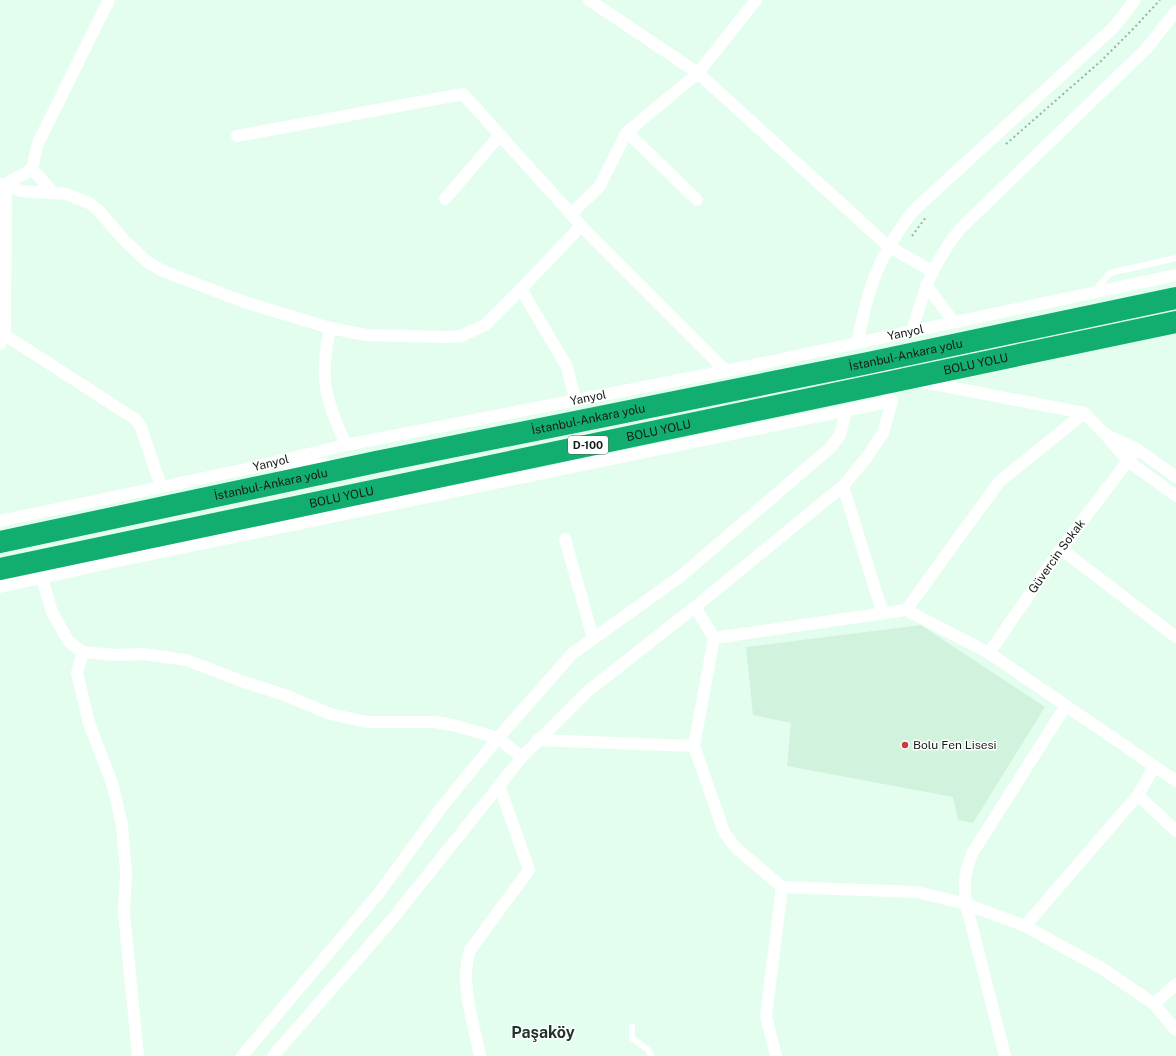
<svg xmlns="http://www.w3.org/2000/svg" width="1176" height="1056" font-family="'Public Sans',sans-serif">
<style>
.built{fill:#d1f3de}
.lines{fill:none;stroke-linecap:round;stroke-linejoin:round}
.path{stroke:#9bb0a4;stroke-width:2;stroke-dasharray:2 3;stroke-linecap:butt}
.lane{stroke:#fff;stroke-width:6}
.street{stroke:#fff;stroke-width:12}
.highway{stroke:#12ae70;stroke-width:22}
.poi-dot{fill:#cb3d37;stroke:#fff;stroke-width:1.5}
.labels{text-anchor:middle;stroke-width:3;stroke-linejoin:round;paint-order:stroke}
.shield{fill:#fff;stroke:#5a605d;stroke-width:1}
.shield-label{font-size:11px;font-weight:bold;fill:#131c17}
.street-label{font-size:12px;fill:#131c17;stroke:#fff}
.poi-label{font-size:12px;fill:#131c17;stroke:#fff;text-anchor:start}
.district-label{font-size:16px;font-weight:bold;fill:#1f3529;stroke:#fff}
</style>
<rect width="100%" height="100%" fill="#e3feee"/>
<!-- built -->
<path class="built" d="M921,625L1045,707L973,823L958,820L953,797L787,766L791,723L753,715L746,647Z"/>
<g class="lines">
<!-- path -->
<path class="path" d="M1006,144L1101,61L1135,27L1160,0
M912,236L926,217"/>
<!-- lane -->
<path class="lane" d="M1094,291L1110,273L1176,258
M632,1027V1038L648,1050L651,1056"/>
<!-- street -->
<g class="street">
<path d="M589,0L698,73L888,246L932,271"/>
<path d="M627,132L697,200"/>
<path d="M237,136L463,94L571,214"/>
<path d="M32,169L53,192"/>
<path d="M0,184H6L21,191L66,194L91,204L98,210L124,240L146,261L163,271L244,302L330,328L367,335L446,337L461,336L485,325L521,289L567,367L575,399"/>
<path d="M445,199L500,135"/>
<path d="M581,226L571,214L599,187L627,132L698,73L756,0"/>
<path d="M926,285L954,322"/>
<path d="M521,289L581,226L726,371"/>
<path d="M330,328C319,380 325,397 346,445"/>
<path d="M912,331C925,288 932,264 960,229L1147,48L1176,11"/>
<path d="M5,335L6,184L32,169L38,143L109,0"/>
<path d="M858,341C868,286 879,256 913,211L1113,28L1135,0"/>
<path d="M0,344L5,335L135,419L140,425L161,486"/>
<path d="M918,381L1084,413L1106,435"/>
<path d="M279,466L325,464"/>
<path d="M1176,477L1137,449L1106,435L1128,461L1176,496"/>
<path d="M843,486L883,614"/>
<path id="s1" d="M0,521L251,468L346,445L726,371L1176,275"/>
<path d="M565,539L593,638"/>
<path d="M1061,549L1176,637"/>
<path d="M42,578L52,612L69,642L83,652L115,655L143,654L186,660L244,682L285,695L330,714L367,722H435L453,725L498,738L522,757"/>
<path d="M0,587L118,561L892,401L876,374L894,371"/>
<path d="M906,610L989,653L1176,781"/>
<path d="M714,638L906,610L999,482L1084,413"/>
<path d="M83,652L77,673L89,723L112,783L122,825L126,872L124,913L138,1056"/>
<path id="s2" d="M989,653L1061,549L1137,449"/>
<path d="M537,740L694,746L724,832L736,848L782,887L766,1016L776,1056"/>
<path d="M694,746L714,638L695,607"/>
<path d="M1138,795L1176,831"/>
<path d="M782,887L917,892L966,904L1025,926L1103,969L1154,1004L1176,1030"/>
<path d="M1025,926L1138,795L1154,767"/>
<path d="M1154,1004L1176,984"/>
<path d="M242,1056L379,893L441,808L498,738L572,654L681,576L830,448L840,435L846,411"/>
<path d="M273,1056L390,922L522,757L588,691L695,607L843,486L867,457L883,433L892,401"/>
<path d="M480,1056C474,1024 459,982 470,950L529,870L499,785"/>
<path d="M1005,1056L966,904C964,883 964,872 973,852L1065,707"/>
</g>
<!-- highway -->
<g class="highway">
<path id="s3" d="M0,542L376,462L868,363L1176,298"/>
<path id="s4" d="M0,569L1176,322"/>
</g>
</g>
<!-- markers -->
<circle class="poi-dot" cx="905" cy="745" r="4"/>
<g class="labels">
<!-- shield labels -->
<rect class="shield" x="568" y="436" width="40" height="18" rx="3"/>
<g class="shield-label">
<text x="588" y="449">D-100</text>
</g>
<!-- street labels -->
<g class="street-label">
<text dy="4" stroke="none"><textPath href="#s1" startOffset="925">Yanyol</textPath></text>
<text dy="4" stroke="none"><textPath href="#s3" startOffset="925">İstanbul-Ankara yolu</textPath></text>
<text dy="4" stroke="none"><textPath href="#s4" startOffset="997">BOLU YOLU</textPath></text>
<text dy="4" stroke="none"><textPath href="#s1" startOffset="601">Yanyol</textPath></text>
<text dy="4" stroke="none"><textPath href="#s3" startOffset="601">İstanbul-Ankara yolu</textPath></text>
<text dy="4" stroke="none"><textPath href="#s4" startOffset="673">BOLU YOLU</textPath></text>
<text dy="4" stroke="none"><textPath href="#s1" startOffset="277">Yanyol</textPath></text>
<text dy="4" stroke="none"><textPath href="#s3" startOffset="277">İstanbul-Ankara yolu</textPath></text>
<text dy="4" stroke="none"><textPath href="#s4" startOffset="349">BOLU YOLU</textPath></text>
<text dy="4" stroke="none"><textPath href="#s2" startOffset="118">Güvercin Sokak</textPath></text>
</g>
<!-- poi labels -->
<g class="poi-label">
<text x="913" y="749">Bolu Fen Lisesi</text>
</g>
<!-- district labels -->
<g class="district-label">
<text x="543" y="1038">Paşaköy</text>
</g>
</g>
</svg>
